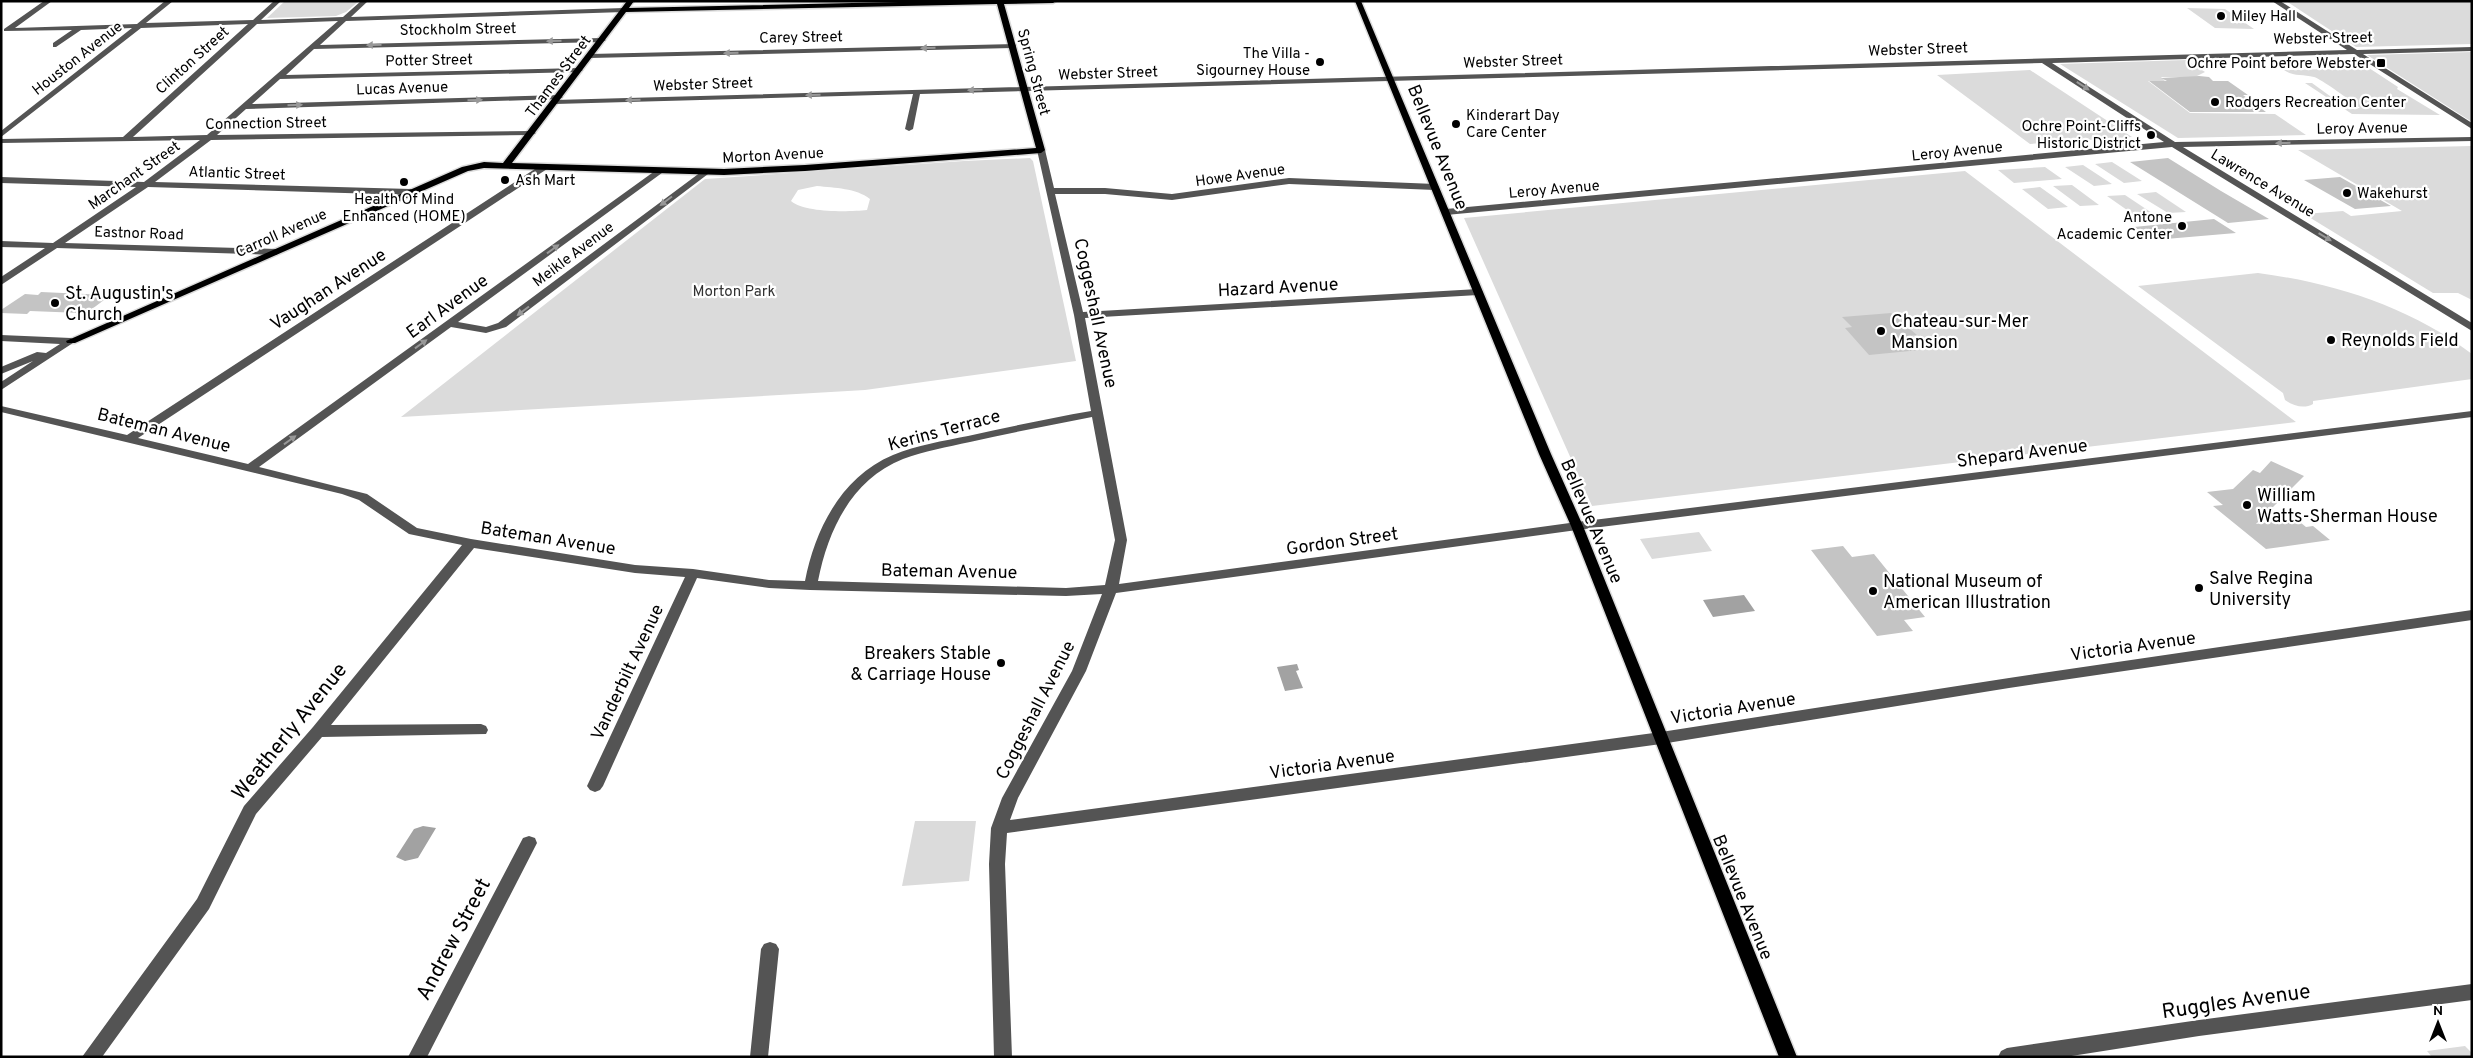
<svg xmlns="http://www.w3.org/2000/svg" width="2473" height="1058" font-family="Overpass,sans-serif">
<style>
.green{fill:#dbdbdb;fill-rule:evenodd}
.water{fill:#a2a2a2}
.building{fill:#c4c4c4}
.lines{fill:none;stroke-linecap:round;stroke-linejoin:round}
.major-casing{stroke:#dbdbdb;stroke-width:3}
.minor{fill:#545454;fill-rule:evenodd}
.major{fill:#000;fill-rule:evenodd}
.oneway{fill:#989898}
.poi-dot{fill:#000;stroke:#fff;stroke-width:2}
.labels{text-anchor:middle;stroke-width:4.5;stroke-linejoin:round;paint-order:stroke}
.far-poi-label{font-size:15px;fill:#000;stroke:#fff;text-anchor:start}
.far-street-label{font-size:15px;fill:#000;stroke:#fff}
.far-park-label{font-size:15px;fill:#323232;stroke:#fff}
.street-label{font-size:18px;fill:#000;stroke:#fff}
.poi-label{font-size:18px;fill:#000;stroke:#fff;text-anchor:start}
.near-street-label{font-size:21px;fill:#000;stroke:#fff}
</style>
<rect width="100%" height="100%" fill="#fff"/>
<!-- green -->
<path class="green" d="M285,1H359L346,12L336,16L267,18Z
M2286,1H2472V44L2356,47Z
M2187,8L2225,9L2254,29L2215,28Z
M2472,52V122L2367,55Z
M2186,60L2205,72L2195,77H2161L2165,81H2148L2190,113L2275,114L2306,135L2178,138L2060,64Z
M2369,68L2398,87L2397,89L2440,115L2352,114L2305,83H2312L2345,107L2350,109L2360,108C2350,100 2321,79 2314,77C2303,74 2294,77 2284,70Z
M2030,70L2132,137L2030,144L1937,75Z
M2472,146V300L2458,293H2433L2304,214L2343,211L2351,216L2402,211L2298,150Z
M1030,158L1033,161L1076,361L865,390L401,417L705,179L964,161ZM817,186C835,188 856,188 870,199L867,210C849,212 805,213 791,201L798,190Z
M2112,162L2142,181L2124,183L2095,164Z
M2083,165L2112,184L2094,186L2065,167Z
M2045,167L2062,179L2014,183L1998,170Z
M1965,171L2296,422L1592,506L1464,218Z
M2072,185L2099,205L2080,206L2053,186Z
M2040,187L2068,207L2048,209L2022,189Z
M2156,192L2186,212L2168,213L2137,194Z
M2125,195L2155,215L2137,217L2107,196Z
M2258,273C2334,283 2410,307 2472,354V379L2313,401V404C2304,409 2294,406 2285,400L2283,393L2138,286Z
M1699,532L1712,551L1652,559L1640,539Z
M915,821H976L969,881L902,886Z
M2465,1046L2472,1053V1057H2432L2427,1051Z"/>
<!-- water -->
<path class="water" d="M1744,595L1755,611L1713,617L1703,600Z
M1297,664L1299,670L1296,671L1303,688L1285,691L1277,667Z
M423,826L436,828L418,858L405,861L396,857L414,829Z"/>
<!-- building -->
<path class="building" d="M2199,76L2209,77L2213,81H2228L2248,95H2243L2266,112H2190L2149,81H2167L2161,78Z
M2168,158L2221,191L2269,219L2228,223L2130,162Z
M2340,177L2391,206L2355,209L2304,180Z
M2214,219L2236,233L2154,240L2134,227Z
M41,292L107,295L105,297H108L88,312L81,313L30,311L27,314L1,313V310L25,294L38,295Z
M1891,313L1917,335L1906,336L1920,350L1869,355L1845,328L1852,327L1842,317Z
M2271,461L2304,476L2256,524L2295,518L2306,527L2313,526L2330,540L2266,549L2213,506L2223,505L2207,492L2233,489L2253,470L2260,473Z
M1843,546L1852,557L1874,554L1925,617L1904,620L1913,631L1877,636L1811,550Z"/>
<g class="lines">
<defs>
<path id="major" d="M627,1H634L629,8L944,1H1056L1053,3L1004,4L1045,150L1041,153L805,171L724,175L484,168L468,171L75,343H67L66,341L462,167L484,162L503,163ZM997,4L1036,148L805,165L724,169L512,163L626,12Z
M1355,1H1361L1551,454L1583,526L1797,1057H1779L1571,526L1539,454Z"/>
</defs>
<!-- major casing -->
<use href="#major" class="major-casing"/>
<!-- minor -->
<path class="minor" d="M44,1H52L15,28L137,24L165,1H173L146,23L253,20L274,1H281L261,20L343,17L361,1H368L351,17L624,8L627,10L624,12L346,21L320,45L602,38L606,40L602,42L314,49L286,75L579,68L583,70L579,72L280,79L252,104L559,95L563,97L559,99L246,109L217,135L532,131L536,133L532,135L211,140L155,182L411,189L415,192L411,195L148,187L65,243L276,249L281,252L276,255L57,248L1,285V277L45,248L1,247V241L53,243L136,187L1,183V177L144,182L200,140L1,143V139L123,137L248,24L141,28L1,137V131L132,28L81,30L56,47H53V43L72,30L4,31V29ZM338,21L207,135L133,137L257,24Z
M2272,1H2280L2357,50L2472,47V51L2363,54L2472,123V129L2354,54L2052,63L2175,142L2472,137V141L2183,147L2472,323V331L2172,147L1446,215L1441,212L1446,209L2164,142L2042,63L920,94L913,129L909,131L905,129L913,94L555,104L551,102L555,100L2347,50Z
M1015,44L1016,46L1012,48L590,58L586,56L590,54Z
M1041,147L1045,150L1054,188H1105L1172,194L1289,178L1435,184L1439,187L1435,190L1289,184L1172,200L1105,194H1055L1083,312L1478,289L1483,292L1478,295L1085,318L1127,540L1119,584L1577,522L2472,411V417L1577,530L1116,593L1086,671L1018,798L1010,820L1661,732L2009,678L2472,610V620L2009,688L1661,744L1007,833L1005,864L1012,1057H994L989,864L991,828L1002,798L1072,671L1102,594L1066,596L810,590L769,588L697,578L603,786L600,790L595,792L590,790L587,786L685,577L635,573L474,548L331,725L481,724L486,726L488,730L486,734L322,737L256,814L209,909L102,1057H82L197,899L244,806L313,727L462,545L409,534L359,500L342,494L1,412V406L127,435L541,165H547V169L138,438L248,464L659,168L666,170L458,322L486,327L498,323L705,169L709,172L708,174L506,327L486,333L451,327L259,467L367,494L417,528L471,539L635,565L693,569L769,580L805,581C815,529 842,476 893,455C917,445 943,441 968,436C1009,427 1050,418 1091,411L1074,315L1037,150ZM1092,417L1115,540L1105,585L1066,588L818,581C828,530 852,479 903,459C924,451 947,447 970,442C1010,433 1051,425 1092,417Z
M1,335L71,338L76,341L1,390V382L33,361L1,374V367L37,352L46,353L60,344L1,341Z
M529,836L535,838L537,843L427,1057H408L523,838Z
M770,942L776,944L779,949L768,1057H750L761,949L764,944Z
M2472,984V1000L2199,1036L2065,1057H1998L2001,1051L2007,1048L2199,1020Z"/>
<!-- major -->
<use href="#major" class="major"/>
</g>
<!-- one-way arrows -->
<defs><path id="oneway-solid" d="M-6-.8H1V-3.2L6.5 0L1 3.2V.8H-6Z" transform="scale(1.25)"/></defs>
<g class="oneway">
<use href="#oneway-solid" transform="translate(554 41) rotate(179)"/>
<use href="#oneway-solid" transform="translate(374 45) rotate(179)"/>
<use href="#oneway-solid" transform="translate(928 48) rotate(179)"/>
<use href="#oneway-solid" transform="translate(731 53) rotate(179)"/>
<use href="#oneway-solid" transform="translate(2083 86) rotate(33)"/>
<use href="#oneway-solid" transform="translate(975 90) rotate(179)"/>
<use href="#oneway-solid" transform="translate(813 95) rotate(178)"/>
<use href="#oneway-solid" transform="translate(475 100) rotate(-2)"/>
<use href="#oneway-solid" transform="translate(633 100) rotate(178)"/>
<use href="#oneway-solid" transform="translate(295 105) rotate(-2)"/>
<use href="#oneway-solid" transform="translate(2283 143) rotate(179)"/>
<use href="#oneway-solid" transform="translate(666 201) rotate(143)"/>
<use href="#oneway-solid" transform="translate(2325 237) rotate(31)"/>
<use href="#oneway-solid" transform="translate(553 249) rotate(-36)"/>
<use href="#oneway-solid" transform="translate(523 311) rotate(143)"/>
<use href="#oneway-solid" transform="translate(421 344) rotate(-36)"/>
<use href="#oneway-solid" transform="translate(290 440) rotate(-36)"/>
</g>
<!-- markers -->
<g class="poi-dot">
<circle cx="2221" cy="16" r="5"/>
<circle cx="1320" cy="62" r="5"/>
<rect x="2376" y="58" width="10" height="10" rx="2.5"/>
<circle cx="2215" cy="102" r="5"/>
<circle cx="1456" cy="124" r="5"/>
<circle cx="2151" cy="135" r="5"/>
<circle cx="505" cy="180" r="5"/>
<circle cx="404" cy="182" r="5"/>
<circle cx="2347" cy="193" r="5"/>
<circle cx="2182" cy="226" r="5"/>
<circle cx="55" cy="303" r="5"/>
<circle cx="1881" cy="331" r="5"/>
<circle cx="2331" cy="340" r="5"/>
<circle cx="2247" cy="505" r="5"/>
<circle cx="2199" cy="588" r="5"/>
<circle cx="1873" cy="591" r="5"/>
<circle cx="1001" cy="663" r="5"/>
</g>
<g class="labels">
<!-- far-poi labels -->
<g class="far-poi-label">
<text x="2231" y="21">Miley Hall</text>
<text x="1310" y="58" text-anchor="end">The Villa -<tspan x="1310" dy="17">Sigourney House</tspan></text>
<text x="2371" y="68" text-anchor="end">Ochre Point before Webster</text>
<text x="2225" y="107">Rodgers Recreation Center</text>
<text x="1466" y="120">Kinderart Day<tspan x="1466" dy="17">Care Center</tspan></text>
<text x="2141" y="131" text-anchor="end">Ochre Point-Cliffs<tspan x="2141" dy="17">Historic District</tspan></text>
<text x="515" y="185">Ash Mart</text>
<text x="2357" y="198">Wakehurst</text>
<text x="404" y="204" text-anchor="middle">Health Of Mind<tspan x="404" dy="17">Enhanced (HOME)</tspan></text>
<text x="2172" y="222" text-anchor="end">Antone<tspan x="2172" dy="17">Academic Center</tspan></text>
</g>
<!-- far-street labels -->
<g class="far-street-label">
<text transform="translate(458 29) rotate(-1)" y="5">Stockholm Street</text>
<text transform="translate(801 37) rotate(-1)" y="5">Carey Street</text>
<text transform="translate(2323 38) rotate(-1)" y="5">Webster Street</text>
<text transform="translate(1918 49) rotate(-2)" y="5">Webster Street</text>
<text transform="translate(77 58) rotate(-38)" y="5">Houston Avenue</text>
<text transform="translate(192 60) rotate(-42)" y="5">Clinton Street</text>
<text transform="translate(429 60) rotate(-1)" y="5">Potter Street</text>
<text transform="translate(1513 61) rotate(-2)" y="5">Webster Street</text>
<text transform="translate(1034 72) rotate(75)" y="5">Spring Street</text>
<text transform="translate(1108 73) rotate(-2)" y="5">Webster Street</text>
<text transform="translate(558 76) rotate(-53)" y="5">Thames Street</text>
<text transform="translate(703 84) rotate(-2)" y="5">Webster Street</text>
<text transform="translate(402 88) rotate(-2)" y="5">Lucas Avenue</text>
<text transform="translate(266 123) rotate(-1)" y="5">Connection Street</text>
<text transform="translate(2362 128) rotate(-1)" y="5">Leroy Avenue</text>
<text transform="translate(1957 151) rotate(-6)" y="5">Leroy Avenue</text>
<text transform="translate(773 155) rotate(-3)" y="5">Morton Avenue</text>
<text transform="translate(237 173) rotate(2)" y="5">Atlantic Street</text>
<text transform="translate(134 175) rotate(-35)" y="5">Marchant Street</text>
<text transform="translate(1240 175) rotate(-8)" y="5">Howe Avenue</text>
<text transform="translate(2263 183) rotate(31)" y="5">Lawrence Avenue</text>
<text transform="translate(1554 189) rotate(-5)" y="5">Leroy Avenue</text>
<text transform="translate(139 233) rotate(2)" y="5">Eastnor Road</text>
<text transform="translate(281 233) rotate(-24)" y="5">Carroll Avenue</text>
<text transform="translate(573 254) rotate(-37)" y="5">Meikle Avenue</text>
</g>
<!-- far-park labels -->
<g class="far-park-label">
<text x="734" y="296">Morton Park</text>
</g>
<!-- street labels -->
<g class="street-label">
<text transform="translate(1438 147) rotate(68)" y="6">Bellevue Avenue</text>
<text transform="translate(1278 287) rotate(-3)" y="6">Hazard Avenue</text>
<text transform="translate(328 289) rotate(-33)" y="6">Vaughan Avenue</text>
<text transform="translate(447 306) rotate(-36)" y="6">Earl Avenue</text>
<text transform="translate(1096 313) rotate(78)" y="6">Coggeshall Avenue</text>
<text transform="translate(164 430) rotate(14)" y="6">Bateman Avenue</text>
<text transform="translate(944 430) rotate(-15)" y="6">Kerins Terrace</text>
<text transform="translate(2022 453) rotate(-7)" y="6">Shepard Avenue</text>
<text transform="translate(1592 521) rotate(67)" y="6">Bellevue Avenue</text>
<text transform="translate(548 538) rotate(9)" y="6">Bateman Avenue</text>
<text transform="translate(1342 541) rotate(-8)" y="6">Gordon Street</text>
<text transform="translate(949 571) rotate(1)" y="6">Bateman Avenue</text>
<text transform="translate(2133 646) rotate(-8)" y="6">Victoria Avenue</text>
<text transform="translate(627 672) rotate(-65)" y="6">Vanderbilt Avenue</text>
<text transform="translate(1733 708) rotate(-9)" y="6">Victoria Avenue</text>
<text transform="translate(1035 710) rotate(-63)" y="6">Coggeshall Avenue</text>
<text transform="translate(1332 764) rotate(-8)" y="6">Victoria Avenue</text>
<text transform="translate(1743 897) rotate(68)" y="6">Bellevue Avenue</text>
</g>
<!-- poi labels -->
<g class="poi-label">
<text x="65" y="299">St. Augustin's<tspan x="65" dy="21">Church</tspan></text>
<text x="1891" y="327">Chateau-sur-Mer<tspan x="1891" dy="21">Mansion</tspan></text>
<text x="2341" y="346">Reynolds Field</text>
<text x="2257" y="501">William<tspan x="2257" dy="21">Watts-Sherman House</tspan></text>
<text x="2209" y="584">Salve Regina<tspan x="2209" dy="21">University</tspan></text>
<text x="1883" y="587">National Museum of<tspan x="1883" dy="21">American Illustration</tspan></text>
<text x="991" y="659" text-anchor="end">Breakers Stable<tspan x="991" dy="21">&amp; Carriage House</tspan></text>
</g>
<!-- near-street labels -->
<g class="near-street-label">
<text transform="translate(289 731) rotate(-51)" y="7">Weatherly Avenue</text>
<text transform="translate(453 939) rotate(-62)" y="7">Andrew Street</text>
<text transform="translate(2236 1001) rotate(-8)" y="7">Ruggles Avenue</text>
</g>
</g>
<!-- border -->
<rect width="2473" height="1058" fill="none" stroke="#000000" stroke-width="5"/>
<!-- north arrow -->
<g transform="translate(2438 1023)" stroke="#ffffff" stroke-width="4" paint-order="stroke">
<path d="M0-4L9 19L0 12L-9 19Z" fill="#000000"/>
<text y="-8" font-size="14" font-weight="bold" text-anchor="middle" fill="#000000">N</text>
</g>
</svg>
